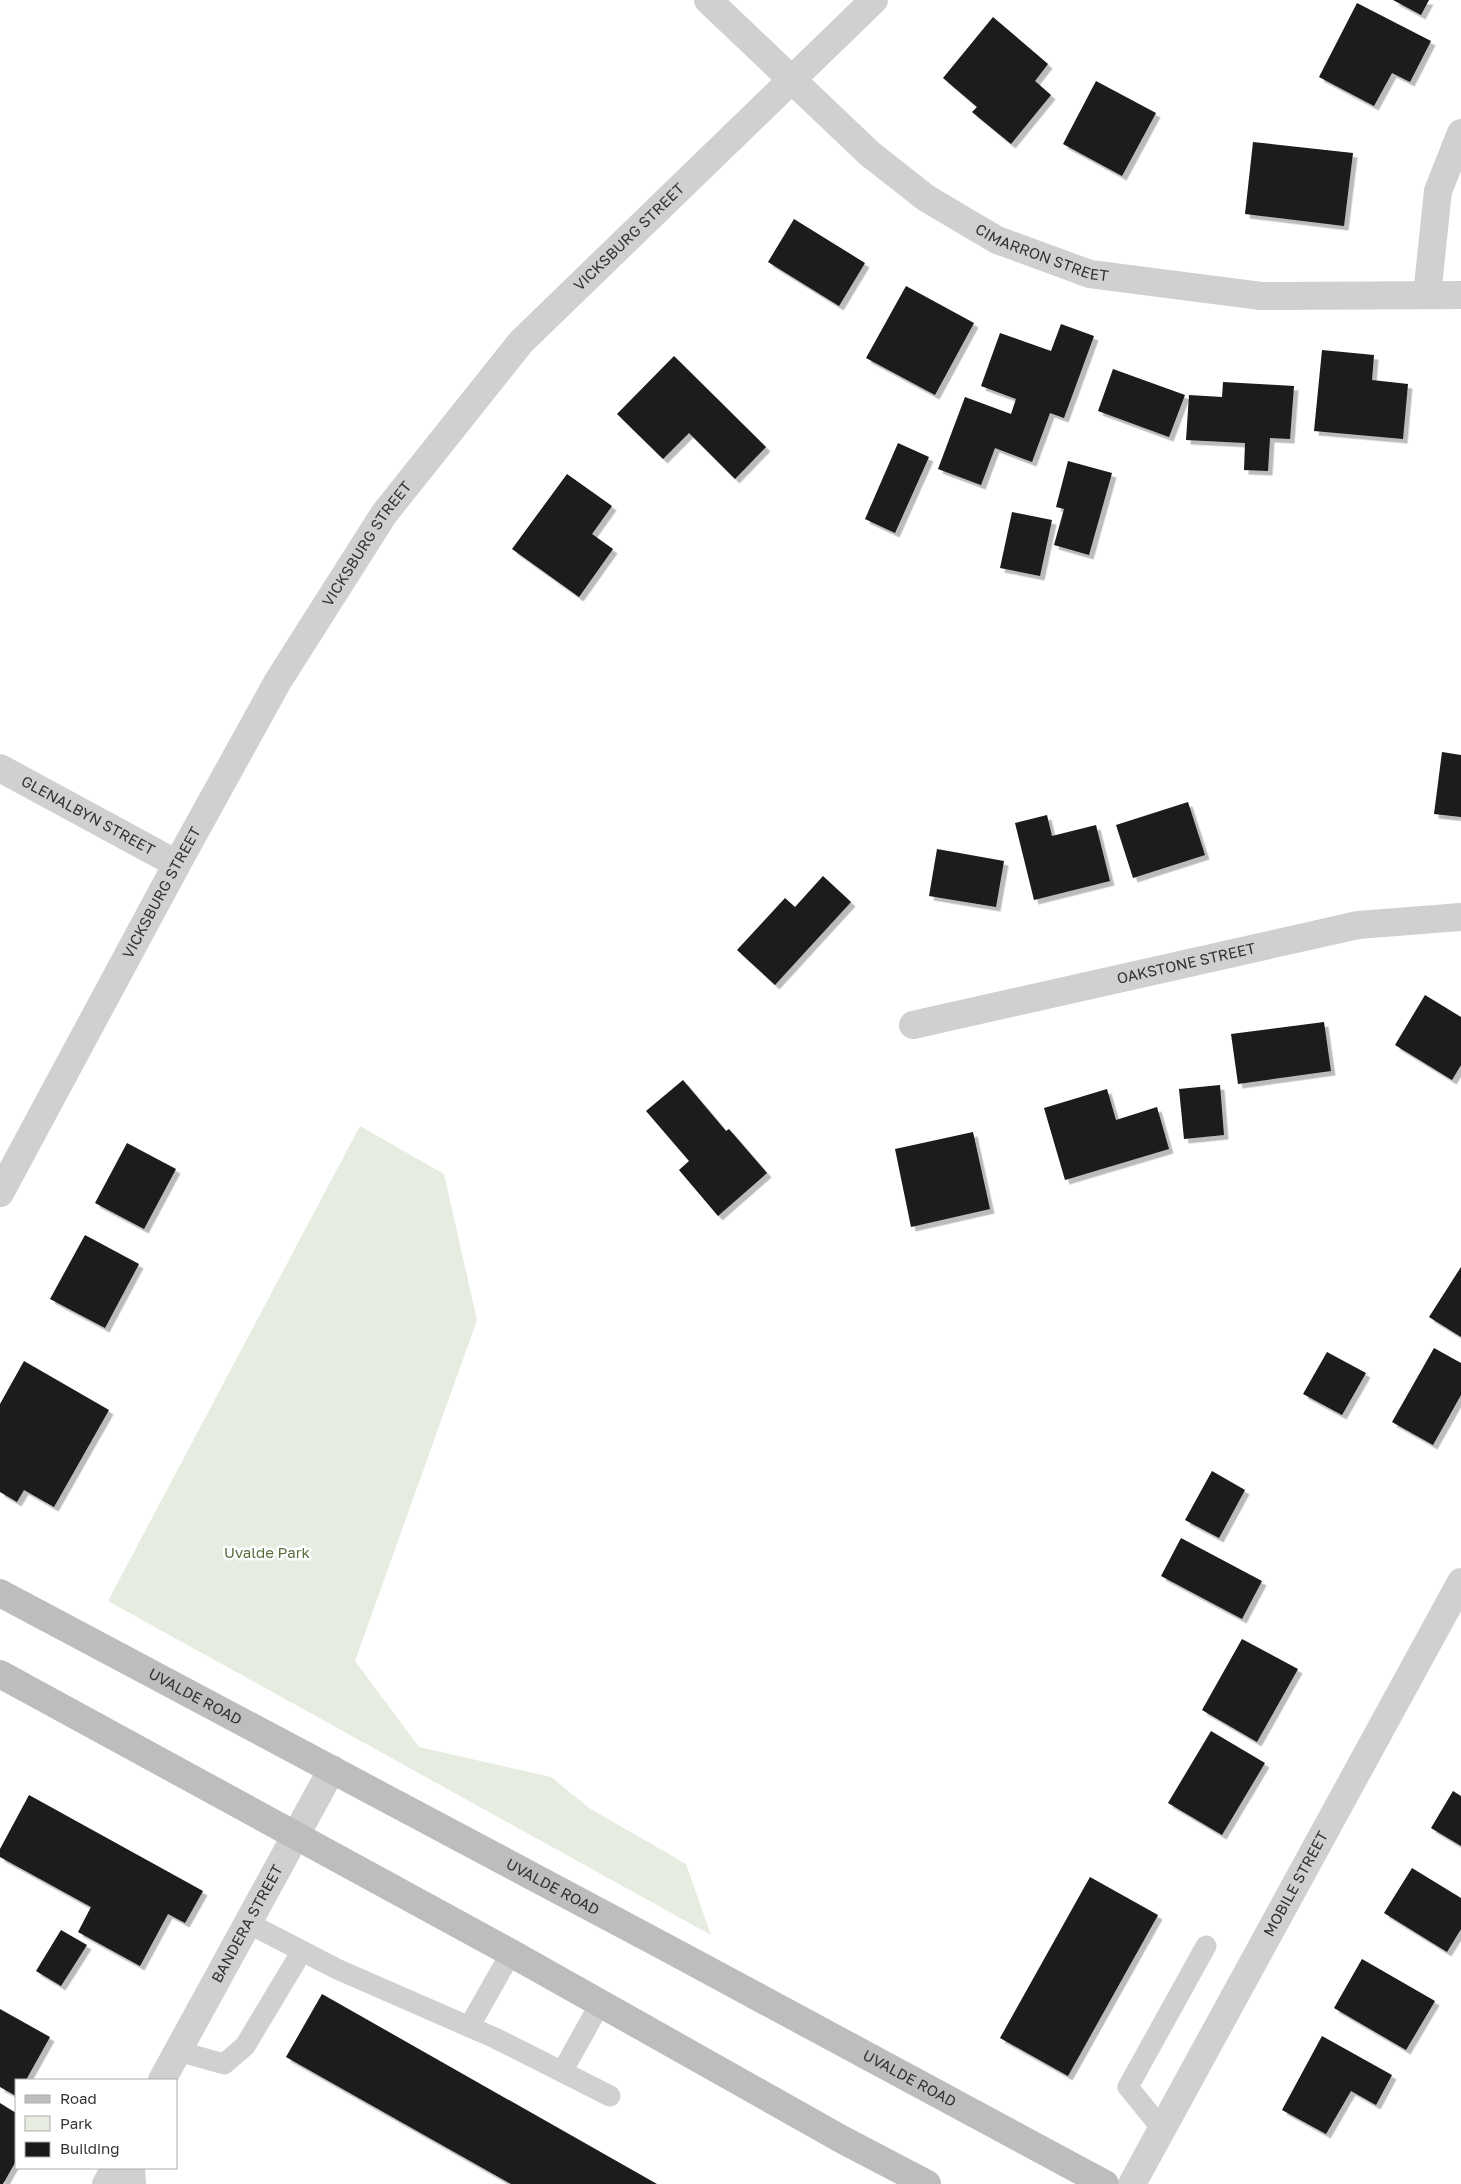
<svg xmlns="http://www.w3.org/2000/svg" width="1461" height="2184" font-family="'Golos Text',sans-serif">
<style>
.green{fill:#e6ecdf}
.building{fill:#1a1a1a;filter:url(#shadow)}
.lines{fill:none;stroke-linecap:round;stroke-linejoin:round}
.service{stroke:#d0d0d0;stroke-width:21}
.minor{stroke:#d0d0d0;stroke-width:28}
.tertiary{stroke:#d0d0d0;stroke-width:28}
.secondary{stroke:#bdbdbd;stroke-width:28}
.labels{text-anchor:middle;stroke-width:5;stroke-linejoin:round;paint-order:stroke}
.street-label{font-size:15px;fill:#333;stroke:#fff}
.park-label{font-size:15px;fill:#56703f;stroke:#fff}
</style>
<defs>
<filter id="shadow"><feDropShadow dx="4.5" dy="4.5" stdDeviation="0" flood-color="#0004"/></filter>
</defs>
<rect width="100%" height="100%" fill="#fff"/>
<!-- green -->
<path class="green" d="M360,1126L444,1174L477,1320L355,1661L419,1747L551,1777L589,1808L686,1864L711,1935L108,1601Z"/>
<!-- building -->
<path class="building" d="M1393,0H1429L1421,15Z
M1357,3L1431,41L1410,82L1392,73L1374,106L1319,77Z
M993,17L1048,64L1035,81L1051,95L1011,144L972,112L977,107L943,78Z
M1096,81L1156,113L1122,176L1063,144Z
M1253,142L1353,153L1344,226L1245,214Z
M794,219L865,263L839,306L768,262Z
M906,286L974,323L935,395L866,358Z
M1061,324L1094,336L1064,418L1050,413L1032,462L995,448L981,485L938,469L965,397L1011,414L1016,399L981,386L1000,333L1051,351Z
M1322,350L1374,355L1372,380L1408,384L1403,439L1314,431Z
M674,356L766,447L735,479L689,433L663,459L617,414Z
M1113,369L1185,395L1169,437L1098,411Z
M1223,382L1294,386L1290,439L1270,438L1268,471L1244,470L1245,443L1186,440L1189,395L1222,397Z
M898,443L929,457L895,533L865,519Z
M1068,461L1112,473L1089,555L1054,545L1064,509L1056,507Z
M567,474L612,506L592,534L613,549L579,597L512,549Z
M1012,512L1052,520L1040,576L1000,568Z
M1442,752L1461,755V817L1434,814Z
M1188,802L1205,855L1133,878L1116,825Z
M1047,815L1052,836L1096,825L1110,881L1034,900L1015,823Z
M937,849L1004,861L996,907L929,896Z
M823,876L851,902L775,985L737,950L785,898L795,907Z
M1425,995L1461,1017V1065L1452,1080L1395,1045Z
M1324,1022L1331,1071L1238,1084L1231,1034Z
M683,1080L726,1131L729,1129L767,1173L718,1216L679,1170L689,1161L646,1111Z
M1220,1085L1224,1135L1184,1139L1179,1089Z
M1107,1089L1116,1120L1157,1107L1169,1149L1065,1180L1044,1108Z
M973,1132L990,1209L911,1227L895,1149Z
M127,1143L176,1169L144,1229L95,1203Z
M85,1235L139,1264L105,1328L50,1299Z
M1461,1267V1337L1429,1317Z
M1434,1348L1461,1363V1395L1433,1445L1392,1422Z
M1327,1352L1366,1373L1342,1415L1303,1394Z
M24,1361L109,1410L54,1507L24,1490L17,1502L0,1492V1404Z
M1212,1471L1245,1490L1219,1538L1185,1520Z
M1181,1538L1262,1581L1242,1619L1161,1576Z
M1242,1639L1298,1669L1257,1742L1202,1710Z
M1211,1731L1265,1763L1222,1835L1168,1803Z
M1453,1791L1461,1796V1846L1431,1828Z
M29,1795L203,1891L185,1923L168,1914L140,1966L78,1932L91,1907L0,1857V1849Z
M1412,1868L1461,1898V1929L1447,1952L1384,1913Z
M1090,1877L1158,1915L1068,2076L1000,2038Z
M61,1930L87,1945L61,1986L36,1971Z
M1362,1959L1435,2001L1406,2050L1334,2008Z
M322,1994L657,2184H511L286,2057Z
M0,2009L50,2037L26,2080H16V2096L0,2087Z
M1322,2036L1392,2075L1376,2105L1351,2091L1326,2134L1282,2110Z
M0,2103L16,2113V2161L3,2184H0Z"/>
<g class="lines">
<!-- service -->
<path class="service" d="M248,1923L337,1969L495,2038L610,2096
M469,2027L511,1953
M178,2051L224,2064L245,2046L302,1951
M562,2072L601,2002
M1162,2129L1128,2087L1206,1946"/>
<!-- minor -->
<g class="minor">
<path id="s1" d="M708,0L870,154L926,198L997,240L1090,274L1261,296L1461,295"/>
<path d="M1427,295L1438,191L1461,133"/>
<path id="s2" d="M0,768L177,864"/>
<path id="s3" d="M913,1025L1358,925L1461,917"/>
<path id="s4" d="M0,1193L177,864L278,681L384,514L521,342L874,0"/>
<path d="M131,2168L132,2184"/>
<path id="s5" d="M1132,2184L1461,1582"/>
</g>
<!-- tertiary -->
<g class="tertiary">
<path id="s6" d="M162,2080L332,1769"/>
<path d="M106,2184L115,2168"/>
</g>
<!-- secondary -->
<g class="secondary">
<path id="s7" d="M0,1593L667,1948L1105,2184"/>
<path d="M0,1674L511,1953L843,2140L927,2184"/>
</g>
</g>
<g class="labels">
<!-- street labels -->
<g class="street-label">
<text dy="5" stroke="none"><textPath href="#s4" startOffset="1151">VICKSBURG STREET</textPath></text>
<text dy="5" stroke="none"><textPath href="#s1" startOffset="424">CIMARRON STREET</textPath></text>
<text dy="5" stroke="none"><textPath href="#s4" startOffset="746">VICKSBURG STREET</textPath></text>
<text dy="5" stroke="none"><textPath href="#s2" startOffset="100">GLENALBYN STREET</textPath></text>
<text dy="5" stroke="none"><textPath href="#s4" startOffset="341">VICKSBURG STREET</textPath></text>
<text dy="5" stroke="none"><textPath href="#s3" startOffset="280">OAKSTONE STREET</textPath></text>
<text dy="5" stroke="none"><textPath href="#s7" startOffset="221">UVALDE ROAD</textPath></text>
<text dy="5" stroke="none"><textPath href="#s5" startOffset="342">MOBILE STREET</textPath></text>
<text dy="5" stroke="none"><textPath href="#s7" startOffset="626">UVALDE ROAD</textPath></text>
<text dy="5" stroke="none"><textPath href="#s6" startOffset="178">BANDERA STREET</textPath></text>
<text dy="5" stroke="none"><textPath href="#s7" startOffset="1031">UVALDE ROAD</textPath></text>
</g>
<!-- park labels -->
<g class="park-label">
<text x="267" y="1558">Uvalde Park</text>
</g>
</g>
<!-- legend -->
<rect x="15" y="2079" width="162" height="90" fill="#ffffff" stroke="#adadad"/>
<rect x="25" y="2095" width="25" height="8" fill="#bdbdbd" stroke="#adadad"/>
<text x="60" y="2104" font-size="15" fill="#333333">Road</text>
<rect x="25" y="2116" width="25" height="15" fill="#e6ecdf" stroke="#adadad"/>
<text x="60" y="2129" font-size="15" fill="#333333">Park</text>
<rect x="25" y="2142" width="25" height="15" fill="#1a1a1a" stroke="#adadad"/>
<text x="60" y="2154" font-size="15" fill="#333333">Building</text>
</svg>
